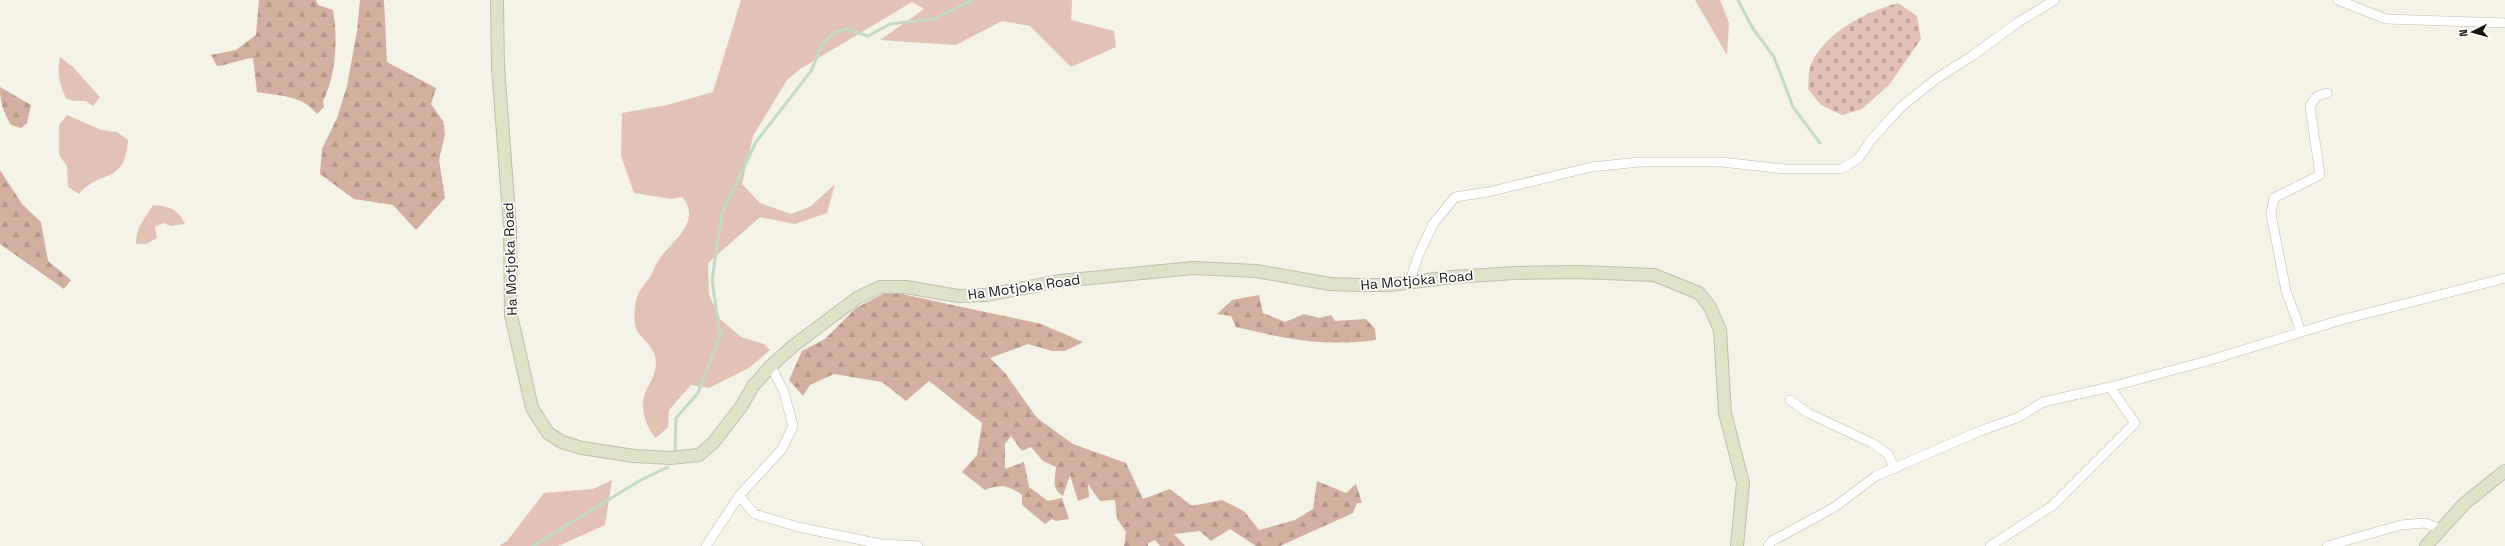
<svg xmlns="http://www.w3.org/2000/svg" width="2505" height="546" font-family="'Space Grotesk',sans-serif">
<style>
.grass{fill:#e1c2b4}
.forest{fill:url(#forest-firs)}
.cemetery{fill:url(#cemetery-stones)}
.lines{fill:none;stroke-linecap:round;stroke-linejoin:round}
.stream{stroke:#c3dbc0;stroke-width:3}
.street-casing{stroke:#c1bdb2;stroke-width:10}
.secondary-casing{stroke:#c1bdb2;stroke-width:14}
.street{stroke:#fff;stroke-width:9}
.secondary{stroke:#dee3c8;stroke-width:12}
.labels{text-anchor:middle;stroke-width:3.5;stroke-linejoin:round;paint-order:stroke}
.street-label{font-size:14px;fill:#181612;stroke:#fff}
</style>
<defs>
<pattern id="forest-firs" width="22" height="20" patternUnits="userSpaceOnUse"><rect width="22" height="20" fill="#d2b0a0"/><path d="M5 1l3.5 6h-7zM16 11l3.5 6h-7z" fill="#b49789"/></pattern>
<pattern id="cemetery-stones" width="16" height="16" patternUnits="userSpaceOnUse"><rect width="16" height="16" fill="#e1c2b4"/><path d="M2 7V4a2 2 0 0 1 4 0v3zM10 15v-3a2 2 0 0 1 4 0v3z" fill="#c0a69a"/></pattern>
</defs>
<rect width="100%" height="100%" fill="#f5f2e6"/>
<!-- grass -->
<path class="grass" d="M741,0H1072L1071,20L1114,31L1116,47L1071,67L1030,26L1002,21L956,45L880,40L924,9L912,2L800,69L787,80L753,136L742,184L760,203L791,214L810,207L835,184L827,213L795,224L760,217L708,263L709,295L720,319L741,337L764,344L770,350L749,368L709,388L691,385L669,410L668,427L656,438C647,429 640,409 644,396C649,382 659,372 655,356C652,346 643,339 637,331C633,324 634,303 638,295C640,289 646,283 650,277C653,272 655,266 658,261C669,243 704,222 682,197L672,199L634,193L621,156L622,113L667,105L713,92Z
M1695,0H1720L1729,23L1727,55Z
M60,57L73,67L100,97L93,106L86,101H74L66,98C59,84 57,72 60,57Z
M67,115L101,130L117,132L128,140C125,186 99,169 79,194L68,187L67,166L59,155V125Z
M153,205C169,206 178,209 185,224L171,226L163,223L155,227L157,238L146,244H136C137,224 144,221 153,205Z
M612,480L605,525L558,546H499L507,541L544,493L593,489Z"/>
<!-- forest -->
<path class="forest" d="M259,0H316L318,5L333,10C338,37 336,77 323,101L324,107L317,114C302,95 280,96 257,92L253,58C240,59 230,65 217,66L211,55L236,50L256,35Z
M360,0H384L387,62L436,88L431,104L443,121L445,134L439,160L445,198L416,230L393,205L354,199L320,174L322,149L337,118L347,86L357,31Z
M0,87L31,105L27,123L21,128L11,125C3,111 0,103 0,87Z
M0,170L22,204L41,222L48,261L71,280L64,289L0,244Z
M897,293L1041,324L1083,342L1065,351H1052L1028,344L990,358L1005,373L1037,418L1073,444L1126,463L1143,499L1170,489L1192,506L1222,500L1244,511L1259,530L1295,520L1313,509L1317,481L1346,493L1356,484L1362,503H1357L1353,513L1280,546H1256L1230,529L1211,541L1200,531L1174,534L1185,546H1160L1155,540L1148,543V546H1124L1126,532L1117,519L1115,500L1100,501L1088,484L1089,497L1078,501L1070,475L1063,496C1051,489 1055,479 1056,467L1043,461L1031,447L1022,451L1011,436L1005,444V469L1024,462L1029,487L1048,501L1062,498L1069,519L1056,521L1052,519L1045,524L1022,505V495C1008,485 1000,484 985,490L962,472L977,455L982,423L929,381L906,401L882,382L834,374L810,385L803,396L789,380L802,351L825,339L856,308L883,294Z
M1259,295L1263,313L1285,322L1304,314L1319,318L1331,315L1335,321L1366,319L1375,329L1376,340C1324,347 1286,339 1236,327L1231,316L1217,314L1232,300Z"/>
<!-- cemetery -->
<path class="cemetery" d="M1898,3L1917,16L1921,39L1889,85L1862,109L1842,115L1821,105L1808,89C1809,82 1808,71 1811,64C1826,32 1865,12 1898,3Z"/>
<g class="lines">
<!-- stream -->
<path class="stream" d="M1738,0L1752,27L1774,57L1793,107L1820,143
M675,450L676,418L698,393L720,336L712,280L722,213L756,142L811,71L823,43L836,32L847,29L868,36L890,24L933,19L973,0
M533,546L639,481L668,467"/>
<defs>
<path id="street" d="M2338,0L2386,19L2505,23
M1409,283L1419,254L1433,224L1455,197L1488,192L1591,167L1640,162H1721L1785,169H1841L1858,159L1871,140L1901,107L1936,79L1972,56L2017,23L2055,0
M2301,332L2286,291L2271,214L2274,198L2320,175L2310,106L2317,96L2327,93
M1790,400L1808,413L1872,443L1888,454L1895,469
M739,496L755,514L798,527L881,544L918,546
M706,546L739,496L782,449L793,426L784,392L771,366
M1768,546L1772,541L1833,508L1876,476L1980,431L2019,417L2043,402L2110,387L2207,361L2341,320L2505,278
M1990,546L2052,506L2135,423L2110,387
M2327,546L2401,525L2425,523L2441,529"/>
<path id="secondary" d="M497,0L498,67L510,228L511,315L532,408L548,433L562,442L582,448L634,456L671,458L699,455L713,443L741,407L753,386L771,366L793,346L857,298L880,287H906L958,296L987,295L1060,281L1193,268L1256,271L1330,284L1358,285H1390L1452,277L1516,273L1579,272L1654,275L1699,293L1710,307L1720,330L1725,413L1743,483L1737,546
M2426,546L2464,504L2505,471"/>
</defs>
<!-- street casing -->
<use href="#street" class="street-casing"/>
<!-- secondary casing -->
<use href="#secondary" class="secondary-casing"/>
<!-- street -->
<use href="#street" class="street"/>
<!-- secondary -->
<use href="#secondary" class="secondary"/>
</g>
<g class="labels">
<!-- street labels -->
<g class="street-label">
<text transform="translate(510 259) rotate(-92)" y="5">Ha Motjoka Road</text>
<text transform="translate(1417 280) rotate(-5)" y="5">Ha Motjoka Road</text>
<text transform="translate(1024 287) rotate(-8)" y="5">Ha Motjoka Road</text>
</g>
</g>
<!-- north arrow -->
<g transform="translate(2473 32) rotate(264)" stroke="#ffffff" stroke-width="3" paint-order="stroke">
<path d="M0-3L7 15L0 10L-7 15Z" fill="#181612"/>
<text y="-6" font-size="11" font-weight="bold" text-anchor="middle" fill="#181612">N</text>
</g>
</svg>
